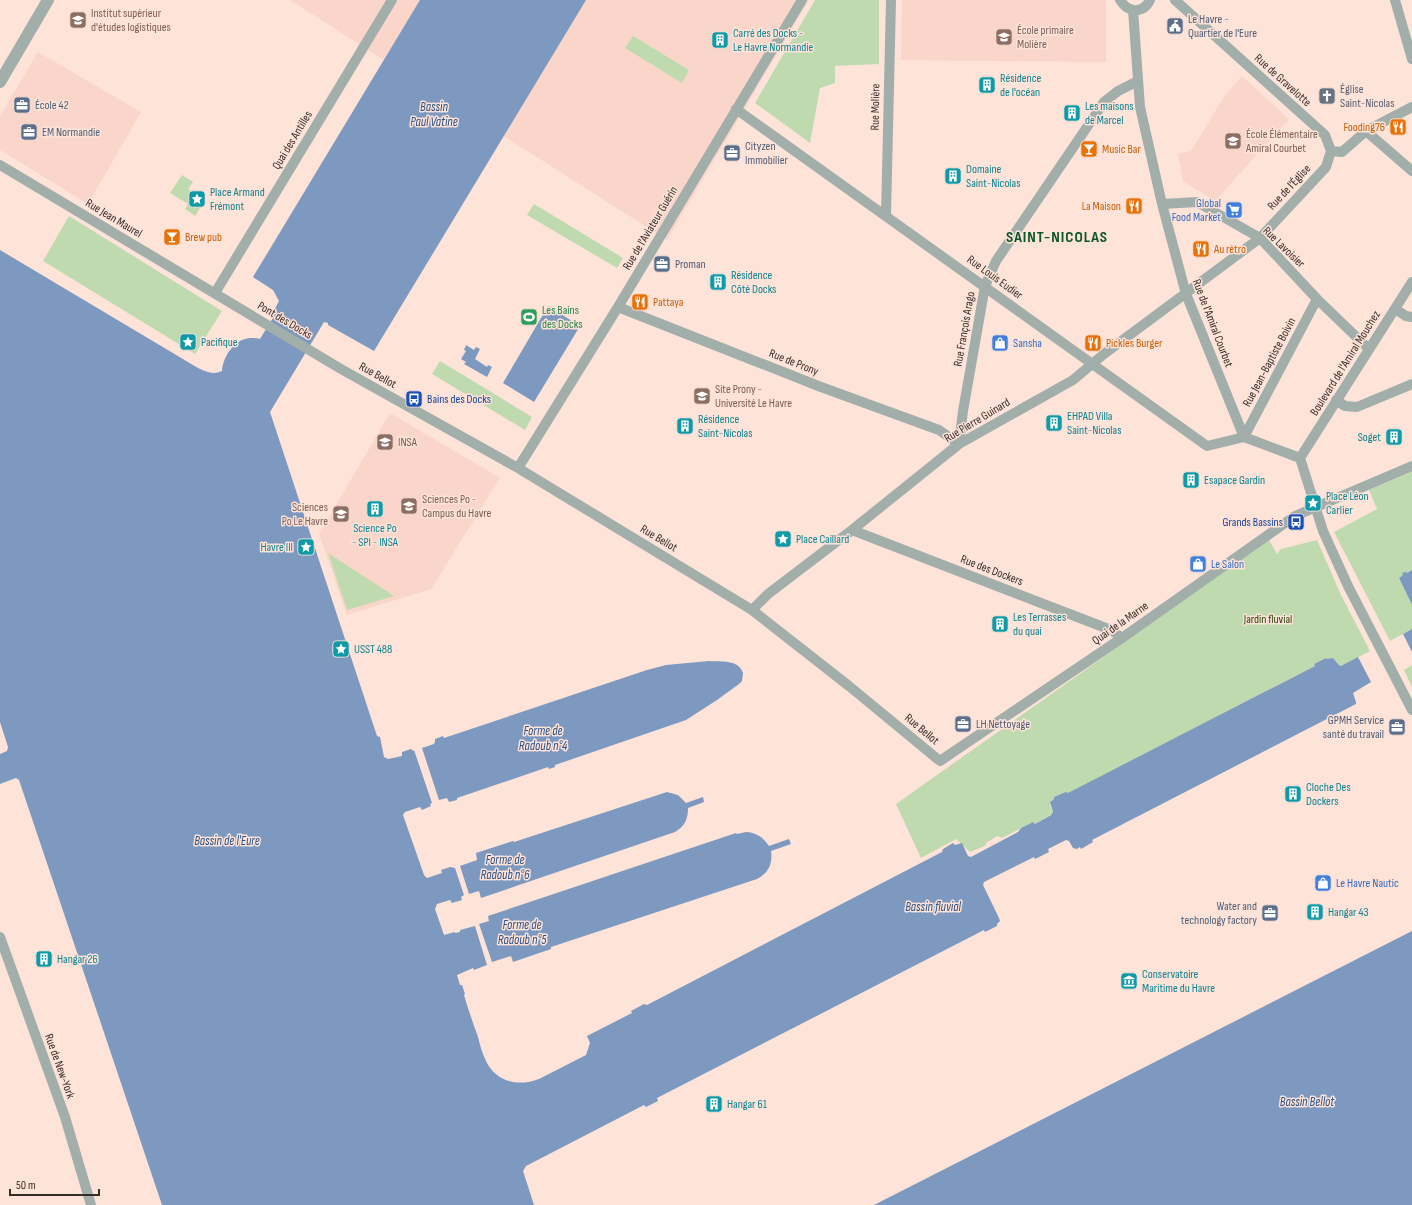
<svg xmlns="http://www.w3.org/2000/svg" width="1412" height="1205" font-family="'Sofia Sans Condensed',sans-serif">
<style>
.built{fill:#f9d6c9}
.green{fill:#c0daaf}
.water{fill:#7d99c0}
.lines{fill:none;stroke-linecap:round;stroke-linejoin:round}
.minor{stroke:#a1aeaa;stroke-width:10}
.tertiary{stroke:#a1aeaa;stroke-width:12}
.labels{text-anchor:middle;stroke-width:3;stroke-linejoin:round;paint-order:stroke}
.education-label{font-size:12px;fill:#785e54;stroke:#fee3d9;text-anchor:start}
.service-label{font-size:12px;fill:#4e5e75;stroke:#fee3d9;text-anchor:start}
.culture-label{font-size:12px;fill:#0d838f;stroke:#fee3d9;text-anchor:start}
.street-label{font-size:12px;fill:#362c28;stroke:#fee3d9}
.worship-label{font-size:12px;fill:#5b616d;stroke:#fee3d9;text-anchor:start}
.food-label{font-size:12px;fill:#c56008;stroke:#fee3d9;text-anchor:start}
.shop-label{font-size:12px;fill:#366cbe;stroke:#fee3d9;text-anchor:start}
.leisure-label{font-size:12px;fill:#27864d;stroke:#fee3d9;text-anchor:start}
.transit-label{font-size:12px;fill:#164399;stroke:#fee3d9;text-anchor:start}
.park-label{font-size:12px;fill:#1f3e00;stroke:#fee3d9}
.water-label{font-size:13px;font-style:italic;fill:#2a5083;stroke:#fee3d9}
.district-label{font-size:16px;font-weight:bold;letter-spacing:1px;fill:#0a562b;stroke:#fee3d9}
</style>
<rect width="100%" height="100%" fill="#fee3d9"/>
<!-- built -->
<path class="built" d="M290,0H809L667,240Z
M902,0H1106V62L901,60Z
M38,52L141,112L88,204L0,150V116Z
M1242,76L1289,119L1215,201L1183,181L1178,154L1191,151L1225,95Z
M390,413L500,478L431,589L347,615L319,534Z"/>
<!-- green -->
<path class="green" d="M815,0H879V64L835,66V83L820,88L810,143L755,103Z
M633,36L689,70L682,83L625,48Z
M182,175L193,182L188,189L205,200L195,216L185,209L188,204L170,193Z
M534,204L623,258L617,268L527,215Z
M69,216L222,311L195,354L43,261Z
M440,361L532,417L525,430L432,374Z
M1412,472V570L1399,578L1412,605V629L1390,641L1334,532L1377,509L1369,490Z
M1269,540L1277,554L1281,549L1317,540L1341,595L1370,651L1342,666L1339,665L1336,661L1327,660L1326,658L1314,664L1315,666L1068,794L1052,800L1050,805L1053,813L1035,824L1033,822L1002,838L997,836L986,843L985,846L970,852L956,839L921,858L896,804Z
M328,553L394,596L347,610Z
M1412,665V687L1404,670Z"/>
<!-- water -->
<path class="water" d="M420,0H586L374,351L328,325V323L324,322L270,412L377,736L380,737L384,757L388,759L402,756V752L411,749L413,751L414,750L432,803L430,804L431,806L422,810L420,807L405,812L403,815L424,875L427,878L442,873L441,870L450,867L455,868L464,895L461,897L462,900L452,903L450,900L437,904L435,909L444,935L455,932V933L460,932V930L475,926L487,965L474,970L473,968L457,975L460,985H462L465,994L464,995C468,1009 473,1023 478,1037C480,1045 482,1053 486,1061C496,1082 518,1087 539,1079L586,1055L590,1043L587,1036L632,1013L631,1011L644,1004L647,1005L942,852L943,849L953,843L955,845L962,843L968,856L971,857L1018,832L1021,828L1033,822L1035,824L1051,815L1053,812L1050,802L1054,799V797L1066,792L1068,793L1315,666L1314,664L1326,658L1327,659L1333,658L1339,665L1341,666L1358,657L1371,682L1353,693L1356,702V704L1092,840L1093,842L1081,849L1080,847L1077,849L1073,848L1069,841L1066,840L1048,849L1049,852L1035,859L1034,857L984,882L983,885L999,918L1000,921L997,924V926L985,932L984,930L657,1098L658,1101L646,1107L644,1105L526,1166L523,1171L534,1205H162L19,780L16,778L0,784V754L7,751L8,747L0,722V250L198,368C207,372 213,375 222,371C223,357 234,339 250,338C253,338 257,338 260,339L274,316L272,314L279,301L273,290L253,277Z
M548,306L580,326L534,402L503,383Z
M466,345L474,350L476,347L480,349L475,359L487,367L488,365L492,367L487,377L464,364L466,362L461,359L466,351L464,350Z
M1412,570V605L1399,578L1403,575L1402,573L1406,572L1407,573Z
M1412,629V652L1403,634Z
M709,661C722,662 738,659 743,673L742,681L739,684L717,700L686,720L555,765V767L549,769L548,767L457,798V800L449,802L447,798L439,800L422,748L434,744L435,742V739L443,736L444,738L647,670L666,665Z
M667,792L678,795L686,803L703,797L704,802L688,808C688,819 685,826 675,832L481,898L479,891L469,894L460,866L477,860L476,853L513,841L514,842Z
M746,832C757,833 763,837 769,846L789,839L791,844L771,851C773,864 768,873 757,879L551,947V949L513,962L511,956L492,962L479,924L489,921L488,916L736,833L737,834Z
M1412,931V1205H874Z"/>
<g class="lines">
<!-- minor -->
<path class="minor" d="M1120,0C1128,13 1143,14 1150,0
M1175,0L1325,135L1331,151
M1395,0L1412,59
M1133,10L1140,107L1162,204L1186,294L1244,437L1300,458
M736,109L1207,446L1244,437L1317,299
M1366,131L1412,171
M1331,151L1342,152L1366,131L1412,107
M0,165L341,369L518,468L752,610L849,686L940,761L1122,638L1295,516L1412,466
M1162,204L1197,202L1260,238L1317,299L1369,349
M886,215L891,0
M215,293L392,0
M618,307L821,387L939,430L959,444L963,411L985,286L996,261L1104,102L1118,91L1138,81
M1395,309L1406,316L1412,317
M1336,400L1345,406L1357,407L1412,384
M1300,458L1323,531L1348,586L1412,710
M1300,458L1412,282
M518,468L618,307L802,0
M852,530L1111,630L1122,638
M752,610L768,594L852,530L959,444L1073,380L1104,354L1260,238L1326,167L1331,151
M0,937L65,1117L91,1205"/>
<!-- tertiary -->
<path class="tertiary" d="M0,82L48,0"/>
</g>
<!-- icons -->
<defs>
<symbol id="university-square" viewBox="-11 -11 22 22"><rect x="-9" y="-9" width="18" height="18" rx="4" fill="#8d6e63" stroke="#fee3d9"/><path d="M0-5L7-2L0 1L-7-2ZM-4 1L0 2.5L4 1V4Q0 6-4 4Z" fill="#fff"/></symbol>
<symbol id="civic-square" viewBox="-11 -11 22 22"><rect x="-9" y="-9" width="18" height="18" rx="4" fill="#5c6f8a" stroke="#fee3d9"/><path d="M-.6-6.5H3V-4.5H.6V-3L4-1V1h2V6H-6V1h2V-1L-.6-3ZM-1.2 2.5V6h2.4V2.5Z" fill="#fff"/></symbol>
<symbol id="school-square" viewBox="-11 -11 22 22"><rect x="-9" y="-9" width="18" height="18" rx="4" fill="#8d6e63" stroke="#fee3d9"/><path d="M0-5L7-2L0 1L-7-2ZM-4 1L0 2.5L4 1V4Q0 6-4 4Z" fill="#fff"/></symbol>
<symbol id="building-square" viewBox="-11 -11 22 22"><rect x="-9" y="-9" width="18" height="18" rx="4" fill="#0f9aa8" stroke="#fee3d9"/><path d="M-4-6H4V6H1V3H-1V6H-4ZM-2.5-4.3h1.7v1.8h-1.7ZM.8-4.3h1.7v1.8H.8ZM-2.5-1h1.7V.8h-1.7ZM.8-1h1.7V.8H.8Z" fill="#fff"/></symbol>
<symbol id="church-square" viewBox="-11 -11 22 22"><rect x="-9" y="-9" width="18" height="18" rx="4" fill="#6b7280" stroke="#fee3d9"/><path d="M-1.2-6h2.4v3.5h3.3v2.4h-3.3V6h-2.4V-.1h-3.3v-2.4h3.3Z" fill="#fff"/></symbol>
<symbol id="office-square" viewBox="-11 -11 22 22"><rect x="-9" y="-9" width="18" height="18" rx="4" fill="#5c6f8a" stroke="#fee3d9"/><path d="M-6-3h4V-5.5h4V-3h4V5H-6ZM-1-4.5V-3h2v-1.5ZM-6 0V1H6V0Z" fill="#fff"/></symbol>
<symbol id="restaurant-square" viewBox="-11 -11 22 22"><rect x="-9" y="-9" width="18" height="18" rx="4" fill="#e8710a" stroke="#fee3d9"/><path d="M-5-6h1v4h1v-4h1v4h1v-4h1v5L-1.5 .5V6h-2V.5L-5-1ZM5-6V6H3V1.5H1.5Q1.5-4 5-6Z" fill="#fff"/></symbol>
<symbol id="bar-square" viewBox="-11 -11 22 22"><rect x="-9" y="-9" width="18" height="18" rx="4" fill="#e8710a" stroke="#fee3d9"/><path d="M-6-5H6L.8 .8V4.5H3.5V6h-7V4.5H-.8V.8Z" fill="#fff"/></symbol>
<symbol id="sight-square" viewBox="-11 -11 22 22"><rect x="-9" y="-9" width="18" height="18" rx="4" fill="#0f9aa8" stroke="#fee3d9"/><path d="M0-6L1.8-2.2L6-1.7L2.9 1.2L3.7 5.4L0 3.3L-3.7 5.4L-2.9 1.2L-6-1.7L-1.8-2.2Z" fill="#fff"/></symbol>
<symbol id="supermarket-square" viewBox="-11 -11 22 22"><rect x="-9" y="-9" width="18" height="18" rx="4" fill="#3f7fe0" stroke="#fee3d9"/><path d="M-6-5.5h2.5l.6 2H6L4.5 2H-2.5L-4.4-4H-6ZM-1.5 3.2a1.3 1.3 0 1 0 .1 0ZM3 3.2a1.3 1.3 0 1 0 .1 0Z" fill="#fff"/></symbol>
<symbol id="stadium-square" viewBox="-11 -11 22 22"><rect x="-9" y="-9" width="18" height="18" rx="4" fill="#2e9e5b" stroke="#fee3d9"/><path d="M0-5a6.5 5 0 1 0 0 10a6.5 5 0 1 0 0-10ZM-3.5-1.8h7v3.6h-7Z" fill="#fff"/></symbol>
<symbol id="shop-square" viewBox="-11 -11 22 22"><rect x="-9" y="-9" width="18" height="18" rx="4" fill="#3f7fe0" stroke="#fee3d9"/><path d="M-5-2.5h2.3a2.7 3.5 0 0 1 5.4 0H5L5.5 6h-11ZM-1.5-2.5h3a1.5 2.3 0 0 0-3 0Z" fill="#fff"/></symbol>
<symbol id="bus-square" viewBox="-11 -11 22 22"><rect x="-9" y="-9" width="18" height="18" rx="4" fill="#1a4fb4" stroke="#fee3d9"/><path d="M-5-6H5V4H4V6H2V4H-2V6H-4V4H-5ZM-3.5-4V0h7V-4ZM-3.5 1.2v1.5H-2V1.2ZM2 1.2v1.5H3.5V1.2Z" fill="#fff"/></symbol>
<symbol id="museum-square" viewBox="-11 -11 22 22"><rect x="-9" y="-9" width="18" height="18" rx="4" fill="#0f9aa8" stroke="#fee3d9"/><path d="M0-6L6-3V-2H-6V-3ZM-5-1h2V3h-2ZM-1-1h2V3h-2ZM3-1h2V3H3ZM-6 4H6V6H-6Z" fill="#fff"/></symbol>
</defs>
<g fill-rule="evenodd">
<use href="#university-square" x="68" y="10" width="20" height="20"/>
<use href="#civic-square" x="1165" y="16" width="20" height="20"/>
<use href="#school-square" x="994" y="27" width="20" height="20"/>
<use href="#building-square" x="710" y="30" width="20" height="20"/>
<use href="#building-square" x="977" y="75" width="20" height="20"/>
<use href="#church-square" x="1317" y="86" width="20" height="20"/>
<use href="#office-square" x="12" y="95" width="20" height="20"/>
<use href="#building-square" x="1062" y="103" width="20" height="20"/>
<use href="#restaurant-square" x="1388" y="117" width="20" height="20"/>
<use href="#office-square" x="19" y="122" width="20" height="20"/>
<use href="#school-square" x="1223" y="131" width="20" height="20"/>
<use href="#bar-square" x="1079" y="139" width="20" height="20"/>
<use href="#office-square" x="722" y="143" width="20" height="20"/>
<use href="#building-square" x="943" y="166" width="20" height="20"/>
<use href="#sight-square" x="187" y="189" width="20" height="20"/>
<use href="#restaurant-square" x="1124" y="196" width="20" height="20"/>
<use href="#supermarket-square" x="1224" y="200" width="20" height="20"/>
<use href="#bar-square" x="162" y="227" width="20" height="20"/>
<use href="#restaurant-square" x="1191" y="239" width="20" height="20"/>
<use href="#office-square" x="652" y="254" width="20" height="20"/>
<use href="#building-square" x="708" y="272" width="20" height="20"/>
<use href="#restaurant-square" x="630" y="292" width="20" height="20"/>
<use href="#stadium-square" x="519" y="307" width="20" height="20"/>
<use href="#sight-square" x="178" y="332" width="20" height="20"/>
<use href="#shop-square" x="990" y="333" width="20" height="20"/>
<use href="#restaurant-square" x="1083" y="333" width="20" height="20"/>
<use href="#university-square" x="692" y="386" width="20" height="20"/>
<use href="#bus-square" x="404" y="389" width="20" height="20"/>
<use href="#building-square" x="1044" y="413" width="20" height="20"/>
<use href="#building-square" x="675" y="416" width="20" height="20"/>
<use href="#building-square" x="1384" y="427" width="20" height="20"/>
<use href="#university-square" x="375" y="432" width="20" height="20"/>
<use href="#building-square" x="1181" y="470" width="20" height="20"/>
<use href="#sight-square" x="1303" y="493" width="20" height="20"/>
<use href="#university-square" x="399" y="496" width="20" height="20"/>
<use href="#building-square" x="365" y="499" width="20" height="20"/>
<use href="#university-square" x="331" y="504" width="20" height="20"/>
<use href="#bus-square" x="1286" y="512" width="20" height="20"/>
<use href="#sight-square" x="773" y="529" width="20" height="20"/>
<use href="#sight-square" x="296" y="537" width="20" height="20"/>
<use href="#shop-square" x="1188" y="554" width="20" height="20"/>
<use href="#building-square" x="990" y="614" width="20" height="20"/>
<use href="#sight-square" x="331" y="639" width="20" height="20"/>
<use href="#office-square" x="953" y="714" width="20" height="20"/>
<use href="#office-square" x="1387" y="717" width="20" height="20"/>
<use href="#building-square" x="1283" y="784" width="20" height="20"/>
<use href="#shop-square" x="1313" y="873" width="20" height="20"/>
<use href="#building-square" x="1305" y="902" width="20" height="20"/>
<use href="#office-square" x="1260" y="903" width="20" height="20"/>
<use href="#building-square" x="34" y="949" width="20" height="20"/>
<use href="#museum-square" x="1119" y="971" width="20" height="20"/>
<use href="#building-square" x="704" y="1094" width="20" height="20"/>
</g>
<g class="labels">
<!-- education labels -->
<g class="education-label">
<text x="91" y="17">Institut supérieur<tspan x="91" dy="14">d'études logistiques</tspan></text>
<text x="1017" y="34">École primaire<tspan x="1017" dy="14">Molière</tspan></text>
<text x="1246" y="138">École Élémentaire<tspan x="1246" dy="14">Amiral Courbet</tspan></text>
<text x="715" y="393">Site Prony -<tspan x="715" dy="14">Université Le Havre</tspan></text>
<text x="398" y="446">INSA</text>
<text x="422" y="503">Sciences Po -<tspan x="422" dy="14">Campus du Havre</tspan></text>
<text x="328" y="511" text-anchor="end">Sciences<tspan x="328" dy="14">Po Le Havre</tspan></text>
</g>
<!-- service labels -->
<g class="service-label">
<text x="1188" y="23">Le Havre -<tspan x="1188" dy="14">Quartier de l'Eure</tspan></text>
<text x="35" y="109">École 42</text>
<text x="42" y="136">EM Normandie</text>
<text x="745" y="150">Cityzen<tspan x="745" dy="14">Immobilier</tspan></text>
<text x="675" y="268">Proman</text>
<text x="1384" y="724" text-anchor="end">GPMH Service<tspan x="1384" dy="14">santé du travail</tspan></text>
<text x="976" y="728">LH Nettoyage</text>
<text x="1257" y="910" text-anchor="end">Water and<tspan x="1257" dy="14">technology factory</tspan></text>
</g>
<!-- culture labels -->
<g class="culture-label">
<text x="733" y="37">Carré des Docks -<tspan x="733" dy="14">Le Havre Normandie</tspan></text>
<text x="1000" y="82">Résidence<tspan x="1000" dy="14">de l'océan</tspan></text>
<text x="1085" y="110">Les maisons<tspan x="1085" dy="14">de Marcel</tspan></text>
<text x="966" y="173">Domaine<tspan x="966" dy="14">Saint-Nicolas</tspan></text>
<text x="210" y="196">Place Armand<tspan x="210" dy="14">Frémont</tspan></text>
<text x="731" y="279">Résidence<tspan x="731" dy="14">Côté Docks</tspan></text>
<text x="201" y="346">Pacifique</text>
<text x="1067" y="420">EHPAD Villa<tspan x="1067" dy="14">Saint-Nicolas</tspan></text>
<text x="698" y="423">Résidence<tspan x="698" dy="14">Saint-Nicolas</tspan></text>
<text x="1381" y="441" text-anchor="end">Soget</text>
<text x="1204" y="484">Esapace Gardin</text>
<text x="1326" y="500">Place Léon<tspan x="1326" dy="14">Carlier</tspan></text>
<text x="375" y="532" text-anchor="middle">Science Po<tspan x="375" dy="14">- SPI - INSA</tspan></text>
<text x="796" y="543">Place Caillard</text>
<text x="293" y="551" text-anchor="end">Havre III</text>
<text x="1013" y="621">Les Terrasses<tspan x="1013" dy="14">du quai</tspan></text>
<text x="354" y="653">USST 488</text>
<text x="1306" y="791">Cloche Des<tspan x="1306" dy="14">Dockers</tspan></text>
<text x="1328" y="916">Hangar 43</text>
<text x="57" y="963">Hangar 26</text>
<text x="1142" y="978">Conservatoire<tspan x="1142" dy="14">Maritime du Havre</tspan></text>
<text x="727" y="1108">Hangar 61</text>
</g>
<!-- street labels -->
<g class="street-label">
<text transform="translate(1283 80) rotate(42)" y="4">Rue de Gravelotte</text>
<text transform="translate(875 107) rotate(-89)" y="4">Rue Molière</text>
<text transform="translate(292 140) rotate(-59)" y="4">Quai des Antilles</text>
<text transform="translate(1289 187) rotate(-47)" y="4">Rue de l'Église</text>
<text transform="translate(114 218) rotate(31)" y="4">Rue Jean Maurel</text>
<text transform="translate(650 228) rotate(-59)" y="4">Rue de l'Aviateur Guérin</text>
<text transform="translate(1284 247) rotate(44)" y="4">Rue Lavoisier</text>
<text transform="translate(995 277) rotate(36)" y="4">Rue Louis Eudier</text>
<text transform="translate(285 320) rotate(31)" y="4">Pont des Docks</text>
<text transform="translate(1213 323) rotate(69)" y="4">Rue de l'Amiral Courbet</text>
<text transform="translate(964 329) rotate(-80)" y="4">Rue François Arago</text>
<text transform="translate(794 362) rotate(22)" y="4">Rue de Prony</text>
<text transform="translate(1269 362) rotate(-62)" y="4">Rue Jean-Baptiste Boivin</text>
<text transform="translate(1345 363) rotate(-58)" y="4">Boulevard de l'Amiral Mouchez</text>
<text transform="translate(378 375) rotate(29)" y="4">Rue Bellot</text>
<text transform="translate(977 420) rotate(-31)" y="4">Rue Pierre Guinard</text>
<text transform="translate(659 538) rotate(31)" y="4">Rue Bellot</text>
<text transform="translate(992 570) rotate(21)" y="4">Rue des Dockers</text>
<text transform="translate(1120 623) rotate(-35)" y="4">Quai de la Marne</text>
<text transform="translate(922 729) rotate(40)" y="4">Rue Bellot</text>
<text transform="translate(60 1066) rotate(70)" y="4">Rue de New-York</text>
</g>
<!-- worship labels -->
<g class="worship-label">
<text x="1340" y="93">Église<tspan x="1340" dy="14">Saint-Nicolas</tspan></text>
</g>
<!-- food labels -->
<g class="food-label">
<text x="1385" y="131" text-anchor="end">Fooding76</text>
<text x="1102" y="153">Music Bar</text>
<text x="1121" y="210" text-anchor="end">La Maison</text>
<text x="185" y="241">Brew pub</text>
<text x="1214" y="253">Au rétro</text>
<text x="653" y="306">Pattaya</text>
<text x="1106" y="347">Pickles Burger</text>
</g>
<!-- shop labels -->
<g class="shop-label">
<text x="1221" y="207" text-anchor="end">Global<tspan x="1221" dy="14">Food Market</tspan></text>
<text x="1013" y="347">Sansha</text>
<text x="1211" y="568">Le Salon</text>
<text x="1336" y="887">Le Havre Nautic</text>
</g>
<!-- leisure labels -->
<g class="leisure-label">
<text x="542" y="314">Les Bains<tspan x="542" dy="14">des Docks</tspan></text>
</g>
<!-- transit labels -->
<g class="transit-label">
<text x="427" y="403">Bains des Docks</text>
<text x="1283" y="526" text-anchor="end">Grands Bassins</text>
</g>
<!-- park labels -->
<g class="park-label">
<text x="1268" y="623">Jardin fluvial</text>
</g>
<!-- water labels -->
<g class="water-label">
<text x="434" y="111">Bassin<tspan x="434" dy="15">Paul Vatine</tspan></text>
<text x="543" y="735">Forme de<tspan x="543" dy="15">Radoub n°4</tspan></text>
<text x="227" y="845">Bassin de l'Eure</text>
<text x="505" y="864">Forme de<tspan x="505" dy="15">Radoub n°6</tspan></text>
<text x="933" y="911">Bassin fluvial</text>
<text x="522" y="929">Forme de<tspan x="522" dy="15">Radoub n°5</tspan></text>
<text x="1307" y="1106">Bassin Bellot</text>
</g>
<!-- district labels -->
<g class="district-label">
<text x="1057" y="242">SAINT-NICOLAS</text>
</g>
</g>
<!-- scale -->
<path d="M10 1189v6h89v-6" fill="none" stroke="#362c28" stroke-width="2"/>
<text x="16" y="1189" font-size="12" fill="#362c28" stroke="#fee3d9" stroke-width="3" paint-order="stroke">50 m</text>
</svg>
